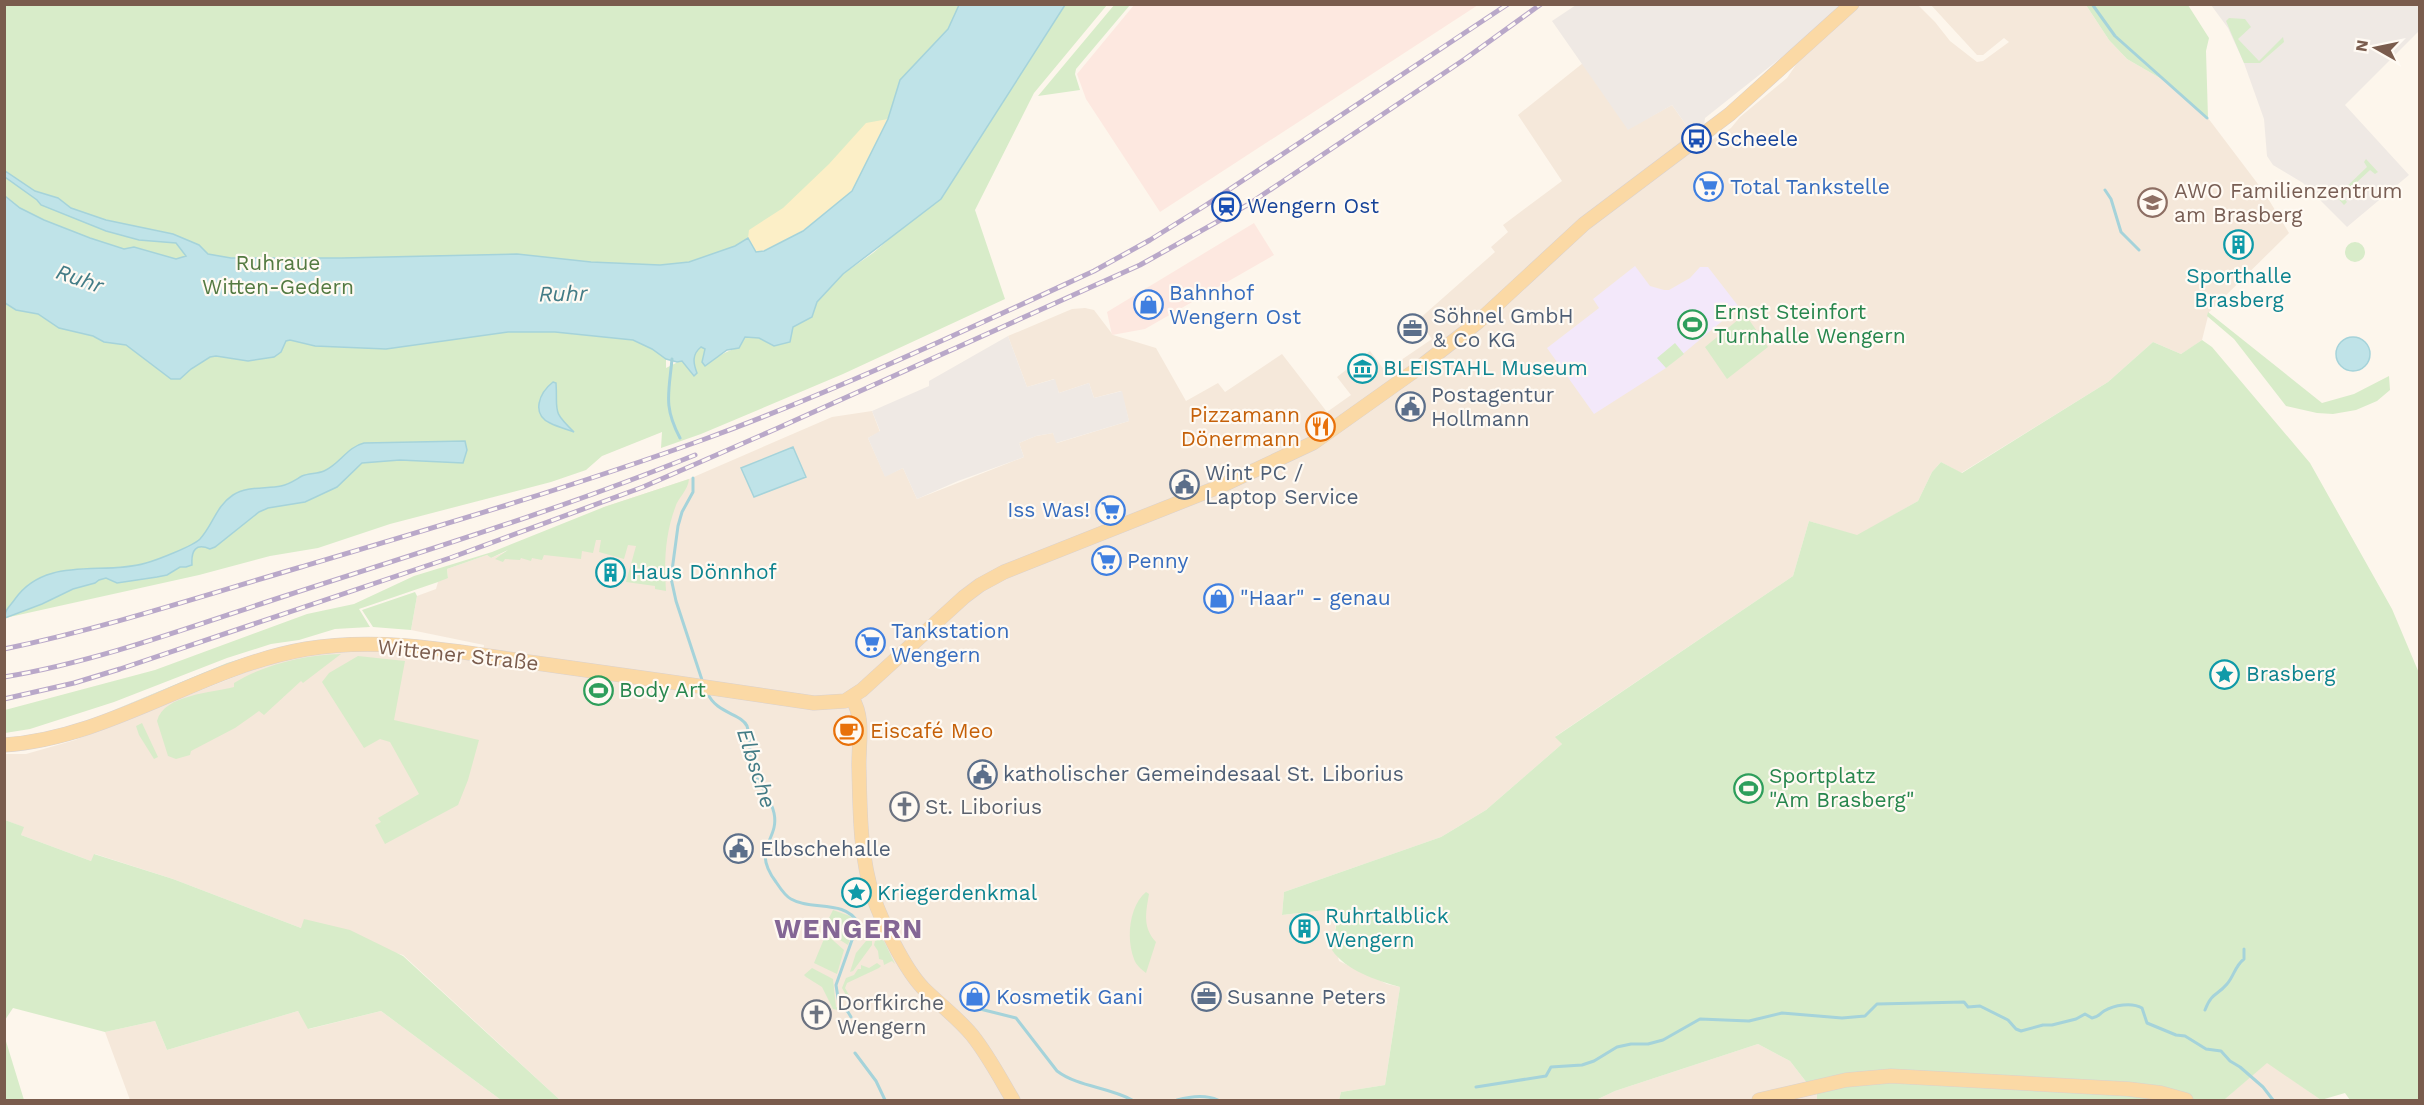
<svg xmlns="http://www.w3.org/2000/svg" width="2424" height="1105" font-family="'Work Sans',sans-serif">
<style>
.residential{fill:#f5e8da}
.commercial{fill:#fde8e0}
.industrial{fill:#efe9e4}
.education{fill:#f3e8fa}
.green{fill:#d8ecc9}
.sand{fill:#fcefc7}
.water{fill:#bfe3e8;stroke:#a5d3da;stroke-width:1.5}
.lines{fill:none;stroke-linecap:round;stroke-linejoin:round}
.stream{stroke:#a5d3da;stroke-width:3}
.major-casing{stroke:#dad1cd;stroke-width:15}
.major{stroke:#fbd9a5;stroke-width:14}
.rail-casing{stroke:#b9a8c9;stroke-width:5}
.rail{stroke:#fffaf3;stroke-width:3;stroke-dasharray:9;stroke-linecap:butt}
.labels{text-anchor:middle;stroke-width:4.5;stroke-linejoin:round;paint-order:stroke}
.transit-label{font-size:21px;fill:#164399;stroke:#fffaf3;text-anchor:start}
.shop-label{font-size:21px;fill:#366cbe;stroke:#fffaf3;text-anchor:start}
.education-label{font-size:21px;fill:#785e54;stroke:#fffaf3;text-anchor:start}
.park-label{font-size:21px;fill:#537a41;stroke:#fffaf3}
.culture-label{font-size:21px;fill:#0d838f;stroke:#fffaf3;text-anchor:start}
.leisure-label{font-size:21px;fill:#27864d;stroke:#fffaf3;text-anchor:start}
.service-label{font-size:21px;fill:#4e5e75;stroke:#fffaf3;text-anchor:start}
.food-label{font-size:21px;fill:#c56008;stroke:#fffaf3;text-anchor:end}
.street-label{font-size:21px;fill:#7a5c4d;stroke:#fffaf3}
.worship-label{font-size:21px;fill:#5b616d;stroke:#fffaf3;text-anchor:start}
.water-label{font-size:22px;font-style:italic;fill:#437c86;stroke:#fffaf3}
.district-label{font-size:27px;font-weight:bold;letter-spacing:1.5px;fill:#846695;stroke:#fffaf3}
</style>
<rect width="100%" height="100%" fill="#fdf6ec"/>
<!-- residential -->
<path class="residential" d="M1855,5H1918L1935,22L1950,41L1977,62L1983,61L2009,42L2004,38L1983,55H1977L1931,5H2086L2109,40L2127,59L2165,81L2208,118L2264,192L2289,233L2209,312L2202,340L2192,347L2181,354L2153,342L2108,382L1961,473L1941,462L1932,472L1918,501L1857,536L1809,521L1793,576L1556,736L1562,744L1486,810L1441,837L1284,892L1282,915L1335,909L1337,920L1333,938L1339,961L1387,984L1400,987L1385,1085L1341,1092L1339,1100H560L403,955L301,928L173,879L95,854L91,861L21,835L23,827L5,820L4,754H26L75,740L260,667L306,652L390,649L482,662L484,645L411,630L417,596L436,589L438,582L448,577L447,569L487,555L491,558L587,518L604,507L689,479L832,417L872,411L880,432L868,438L885,476L903,468L917,499L1024,457L1019,443L1036,436L1053,433L1057,443L1129,421L1121,391L1094,398L1089,383L1059,393L1054,379L1027,387L1008,336L1072,309L1085,308L1094,310L1113,335L1156,348L1186,401L1218,383L1225,392L1282,354L1327,412L1351,395L1337,377L1370,351L1385,371L1432,339L1418,320L1495,252L1491,247L1508,232L1503,225L1562,181L1518,115L1583,63L1628,129L1672,105L1696,139L1699,148L1731,128L1740,117L1787,78L1810,44Z
M298,1011L309,1029L381,1011L501,1100H130L105,1032L155,1021L167,1050Z
M1758,1044L1790,1061L1807,1083L1817,1090V1100H1596L1615,1091Z
M2267,1062L2321,1100H2224Z"/>
<!-- commercial -->
<path class="commercial" d="M1134,5V4L1478,5L1160,212L1086,99L1077,74Z
M1254,223L1274,255L1145,329L1112,335L1107,312Z"/>
<!-- industrial -->
<path class="industrial" d="M1576,5H1840L1807,37L1705,118L1703,134L1696,139L1672,105L1628,130L1552,21Z
M2211,5H2419V31L2345,105L2409,175L2347,227L2303,183L2273,165L2267,156L2264,119L2244,63L2228,28Z
M1008,336L1027,387L1055,379L1059,393L1089,383L1094,398L1122,391L1129,421L1056,443L1053,433L1036,436L1019,443L1024,457L958,481L917,499L903,468L885,477L868,438L880,431L872,411L929,386V381Z"/>
<!-- education -->
<path class="education" d="M1635,266L1650,286L1664,290H1669L1690,278L1700,267H1708L1739,307L1666,368L1594,414L1547,348L1599,308L1593,299Z"/>
<!-- green -->
<path class="green" d="M1115,4L1130,5L1076,69L1075,74L1080,90L1038,96Z
M5,5H971L891,111L888,119L783,211L736,248L658,352L666,359V368L682,360L697,373C693,363 692,354 701,347L705,349L702,362C717,360 725,350 739,348L745,337L759,338L774,346L793,327L812,317L817,302L843,274L873,253L895,234L941,199L1065,5H1107L1034,93L975,210L1005,299L843,374L701,434L661,448L662,432L602,456L586,470L551,482L390,524L318,548L270,556L199,575L5,618Z
M2086,5H2188L2209,38L2206,51L2208,118L2165,81L2127,59L2109,40Z
M2229,18L2245,19L2251,27L2238,39L2259,61L2283,37L2284,42L2260,63H2244L2226,21Z
M2366,159L2378,172L2375,174L2370,170L2342,196L2347,202L2344,205L2332,192L2335,189L2340,193L2367,167L2364,162Z
M2345 252a10 10 0 1 1 20 0a10 10 0 1 1-20 0Z
M2208,312L2322,403L2354,394L2389,376L2390,390L2377,401L2356,410L2333,414L2317,413L2286,406L2234,339L2207,316Z
M1745,314L1768,347L1727,379L1705,347Z
M2202,340L2212,347L2310,463L2392,609L2419,673V1100H2350L2345,1093L2321,1100L2267,1063L2224,1100H2194L2172,1091L2033,1080L1807,1083L1790,1061L1758,1044L1615,1091L1596,1100H1339L1341,1092L1385,1085L1400,987C1378,981 1345,970 1332,950L1337,920L1335,909L1282,915L1284,892L1441,837L1486,810L1562,744L1555,737L1793,576L1809,521L1857,535L1918,501L1932,472L1941,462L1962,473L2108,382L2153,342L2181,354Z
M1675,343L1684,354L1666,368L1657,358Z
M689,479C688,491 678,497 675,508C665,535 664,563 666,591L655,589V586L626,582L636,546L628,545L624,559L599,552L601,540H596L593,553L582,551L581,559L544,555L542,560L532,558L531,561L521,558L520,560L505,559L503,562L495,559L508,550L491,558L487,555L447,569L448,578L438,582L359,609L370,627L335,629L299,640L271,644L227,658L114,702L30,729L5,733V710L155,670L307,614L354,604L414,576L492,552L604,507Z
M415,592L417,596L411,630L373,627L362,610Z
M339,638L420,642L265,653L223,666L102,715L227,663L282,647Z
M341,654L303,683L301,681L264,715L259,711L235,728L191,751L190,755L176,759L168,756L157,721C164,694 213,693 234,687V683C265,664 305,655 341,654Z
M358,656L405,661L394,720L479,740L468,780L458,805L385,844L375,825L381,822L378,818L419,794L390,742L380,739L364,748L322,682L329,673Z
M142,723L158,757L154,759L139,735L136,726Z
M5,820L24,827L21,835L91,861L94,854L173,879L301,928L304,919L350,930L403,956L560,1100H501L381,1011L308,1029L298,1011L167,1050L155,1021L105,1032L13,1008L5,1020Z
M1146,892L1149,894C1146,912 1142,927 1156,942L1146,973C1141,969 1136,965 1134,959C1126,939 1129,906 1146,892Z
M833,910L850,916L856,922L848,945L840,940L836,935L842,931L837,922L827,930L824,928Z
M826,934L844,950L837,974L814,963Z
M880,939L884,941L895,964L892,961L884,965L883,960L879,959L878,951L874,945L875,941Z
M866,941H872V945L853,971L850,972L856,953Z
M877,963L881,966L879,968L847,983L845,988L849,995L847,997L842,988L846,978L854,975L858,969H861V965L869,968Z
M812,968L833,979L836,1007L846,1012L833,1009L822,987L806,977L804,975Z
M4,1038H5L24,1100H5Z
M1870,1081L2096,1092L2167,1100H1817V1090Z"/>
<!-- sand -->
<path class="sand" d="M888,119C877,142 867,169 852,190C839,208 779,250 756,252L748,238L749,230L783,208L829,164L866,123Z"/>
<!-- water -->
<path class="water" d="M959,5H1065L941,199L843,274L817,302L812,317L793,327L790,342L774,346L759,338L745,337L739,348L727,350L705,366L702,362L705,349L701,347C692,354 693,363 697,373L694,376L682,361L677,362L666,359L652,349L633,340L555,332H508L386,349L315,346L290,340L286,341L281,352L274,357L248,361L216,356L210,357L191,369L180,379H171L126,345L104,342L93,336L59,328L38,314L16,310L5,303V196L20,208L44,220L90,238L124,249L134,247L176,259L186,256L176,243L139,240L106,231L41,205L37,200L5,177V171L35,191L58,198L71,208L106,220L173,234L199,245L208,254L231,258H342L517,254L591,262L660,265L689,262L735,246L748,238L756,252L764,251L803,231L852,191L888,119L900,80L948,29Z
M2336 354a17 17 0 1 1 34 0a17 17 0 1 1-34 0Z
M553,382L556,383C558,412 551,410 574,432C566,429 558,427 550,423C531,414 539,393 553,382Z
M465,441L467,450L463,463L400,460L362,463L337,487L305,502L268,508L259,512L215,547L210,549C196,543 191,550 192,565L186,567H180L167,575L157,577L117,583L106,578L99,580L95,583L73,589L42,604L5,618C4,610 11,605 15,599C46,555 103,576 146,563C157,560 193,546 200,539C213,525 216,506 233,495C247,486 266,489 281,486C290,484 295,480 302,476C309,473 317,474 324,471C340,464 347,447 364,443Z
M793,447L806,477L754,497L741,468Z"/>
<g class="lines">
<!-- stream -->
<path class="stream" d="M2092,4L2115,36L2207,118
M2105,190L2111,199L2121,232L2139,250
M672,359C669,393 663,406 680,438
M693,478V492L682,512L678,526L671,578L676,601L703,683
M707,692C716,714 741,713 747,726C751,738 749,751 751,763C755,781 770,795 774,813C780,841 750,847 776,882C780,888 785,896 791,899C811,911 845,899 858,923L836,985L839,1004L848,1012L851,1017
M972,1007L1016,1018L1057,1071C1078,1087 1109,1087 1132,1100
M2205,1010C2212,992 2217,996 2227,984C2234,976 2235,966 2244,959V949
M855,1053L876,1081L885,1100
M1476,1087L1546,1076L1551,1067L1582,1065L1594,1061L1617,1047L1631,1044H1648L1663,1040L1700,1019L1749,1021L1782,1013L1842,1018L1865,1016L1877,1004L1964,1002L1968,1007L1980,1006L2008,1020L2016,1029L2021,1031L2043,1025H2052L2076,1019L2085,1014L2092,1018C2099,1017 2099,1014 2104,1011C2114,1005 2132,1002 2142,1008L2147,1023L2176,1035L2185,1036L2206,1049L2221,1051L2230,1061L2240,1067L2263,1087L2273,1100
M1177,1100C1191,1096 1205,1094 1218,1100"/>
<defs>
<path id="major" d="M852,698C865,719 858,745 859,769C860,810 860,857 873,896C882,922 904,968 923,988C939,1004 957,1017 972,1035C988,1055 1000,1078 1013,1100
M4,745C111,738 201,667 306,649C382,636 460,652 536,663C629,676 721,689 814,703L845,701L862,690L964,597L980,585L1004,572L1221,486L1313,443L1420,367L1478,322L1584,224L1730,114L1852,4
M1759,1100L1846,1080L1891,1076L2128,1089L2161,1093L2186,1100"/>
</defs>
<!-- major casing -->
<use href="#major" class="major-casing"/>
<!-- major -->
<use href="#major" class="major"/>
<defs>
<path id="rail" d="M4,649C105,628 202,596 301,567C436,527 572,487 705,439C838,390 966,330 1094,271L1150,240L1206,205L1508,4
M4,677C101,661 195,625 288,595C424,551 562,509 695,455
M4,699L74,683L120,669L450,558L643,487L778,428L1140,265L1249,204L1465,59L1541,4"/>
</defs>
<!-- rail casing -->
<use href="#rail" class="rail-casing"/>
<!-- rail -->
<use href="#rail" class="rail"/>
</g>
<!-- icons -->
<defs>
<symbol id="bus-ring" viewBox="-11 -11 22 22"><circle r="9.5" fill="#fffaf3" stroke="#1a4fb4" stroke-width="1.5"/><path d="M-5-6H5V4H4V6H2V4H-2V6H-4V4H-5ZM-3.5-4V0h7V-4ZM-3.5 1.2v1.5H-2V1.2ZM2 1.2v1.5H3.5V1.2Z" fill="#1a4fb4"/></symbol>
<symbol id="supermarket-ring" viewBox="-11 -11 22 22"><circle r="9.5" fill="#fffaf3" stroke="#3f7fe0" stroke-width="1.5"/><path d="M-6-5.5h2.5l.6 2H6L4.5 2H-2.5L-4.4-4H-6ZM-1.5 3.2a1.3 1.3 0 1 0 .1 0ZM3 3.2a1.3 1.3 0 1 0 .1 0Z" fill="#3f7fe0"/></symbol>
<symbol id="school-ring" viewBox="-11 -11 22 22"><circle r="9.5" fill="#fffaf3" stroke="#8d6e63" stroke-width="1.5"/><path d="M0-5L7-2L0 1L-7-2ZM-4 1L0 2.5L4 1V4Q0 6-4 4Z" fill="#8d6e63"/></symbol>
<symbol id="station-ring" viewBox="-11 -11 22 22"><circle r="9.5" fill="#fffaf3" stroke="#1a4fb4" stroke-width="1.5"/><path d="M-3-6H3Q5-6 5-4V2Q5 4 3 4L4.5 6H3L1.5 4h-3L-3 6H-4.5L-3 4Q-5 4-5 2V-4Q-5-6-3-6ZM-3.5-4v3h7v-3ZM-3.5 1v1.5H-2V1ZM2 1v1.5H3.5V1Z" fill="#1a4fb4"/></symbol>
<symbol id="building-ring" viewBox="-11 -11 22 22"><circle r="9.5" fill="#fffaf3" stroke="#0f9aa8" stroke-width="1.5"/><path d="M-4-6H4V6H1V3H-1V6H-4ZM-2.5-4.3h1.7v1.8h-1.7ZM.8-4.3h1.7v1.8H.8ZM-2.5-1h1.7V.8h-1.7ZM.8-1h1.7V.8H.8Z" fill="#0f9aa8"/></symbol>
<symbol id="shop-ring" viewBox="-11 -11 22 22"><circle r="9.5" fill="#fffaf3" stroke="#3f7fe0" stroke-width="1.5"/><path d="M-5-2.5h2.3a2.7 3.5 0 0 1 5.4 0H5L5.5 6h-11ZM-1.5-2.5h3a1.5 2.3 0 0 0-3 0Z" fill="#3f7fe0"/></symbol>
<symbol id="stadium-ring" viewBox="-11 -11 22 22"><circle r="9.5" fill="#fffaf3" stroke="#2e9e5b" stroke-width="1.5"/><path d="M0-5a6.5 5 0 1 0 0 10a6.5 5 0 1 0 0-10ZM-3.5-1.8h7v3.6h-7Z" fill="#2e9e5b"/></symbol>
<symbol id="office-ring" viewBox="-11 -11 22 22"><circle r="9.5" fill="#fffaf3" stroke="#5c6f8a" stroke-width="1.5"/><path d="M-6-3h4V-5.5h4V-3h4V5H-6ZM-1-4.5V-3h2v-1.5ZM-6 0V1H6V0Z" fill="#5c6f8a"/></symbol>
<symbol id="museum-ring" viewBox="-11 -11 22 22"><circle r="9.5" fill="#fffaf3" stroke="#0f9aa8" stroke-width="1.5"/><path d="M0-6L6-3V-2H-6V-3ZM-5-1h2V3h-2ZM-1-1h2V3h-2ZM3-1h2V3H3ZM-6 4H6V6H-6Z" fill="#0f9aa8"/></symbol>
<symbol id="civic-ring" viewBox="-11 -11 22 22"><circle r="9.5" fill="#fffaf3" stroke="#5c6f8a" stroke-width="1.5"/><path d="M-.6-6.5H3V-4.5H.6V-3L4-1V1h2V6H-6V1h2V-1L-.6-3ZM-1.2 2.5V6h2.4V2.5Z" fill="#5c6f8a"/></symbol>
<symbol id="restaurant-ring" viewBox="-11 -11 22 22"><circle r="9.5" fill="#fffaf3" stroke="#e8710a" stroke-width="1.5"/><path d="M-5-6h1v4h1v-4h1v4h1v-4h1v5L-1.5 .5V6h-2V.5L-5-1ZM5-6V6H3V1.5H1.5Q1.5-4 5-6Z" fill="#e8710a"/></symbol>
<symbol id="sight-ring" viewBox="-11 -11 22 22"><circle r="9.5" fill="#fffaf3" stroke="#0f9aa8" stroke-width="1.5"/><path d="M0-6L1.8-2.2L6-1.7L2.9 1.2L3.7 5.4L0 3.3L-3.7 5.4L-2.9 1.2L-6-1.7L-1.8-2.2Z" fill="#0f9aa8"/></symbol>
<symbol id="cafe-ring" viewBox="-11 -11 22 22"><circle r="9.5" fill="#fffaf3" stroke="#e8710a" stroke-width="1.5"/><path d="M-5.5-4.5H6V0H3Q3 3.5 0 3.5H-2.5Q-5.5 3.5-5.5 0ZM3-3.2v2h1.7v-2ZM-6 4.5H4V6H-6Z" fill="#e8710a"/></symbol>
<symbol id="church-ring" viewBox="-11 -11 22 22"><circle r="9.5" fill="#fffaf3" stroke="#6b7280" stroke-width="1.5"/><path d="M-1.2-6h2.4v3.5h3.3v2.4h-3.3V6h-2.4V-.1h-3.3v-2.4h3.3Z" fill="#6b7280"/></symbol>
</defs>
<g fill-rule="evenodd">
<use href="#bus-ring" x="1680" y="122" width="33" height="33"/>
<use href="#supermarket-ring" x="1692" y="170" width="33" height="33"/>
<use href="#school-ring" x="2136" y="186" width="33" height="33"/>
<use href="#station-ring" x="1210" y="190" width="33" height="33"/>
<use href="#building-ring" x="2222" y="228" width="33" height="33"/>
<use href="#shop-ring" x="1132" y="288" width="33" height="33"/>
<use href="#stadium-ring" x="1676" y="308" width="33" height="33"/>
<use href="#office-ring" x="1396" y="312" width="33" height="33"/>
<use href="#museum-ring" x="1346" y="352" width="33" height="33"/>
<use href="#civic-ring" x="1394" y="390" width="33" height="33"/>
<use href="#restaurant-ring" x="1304" y="410" width="33" height="33"/>
<use href="#civic-ring" x="1168" y="468" width="33" height="33"/>
<use href="#supermarket-ring" x="1094" y="494" width="33" height="33"/>
<use href="#supermarket-ring" x="1090" y="544" width="33" height="33"/>
<use href="#building-ring" x="594" y="556" width="33" height="33"/>
<use href="#shop-ring" x="1202" y="582" width="33" height="33"/>
<use href="#supermarket-ring" x="854" y="626" width="33" height="33"/>
<use href="#sight-ring" x="2208" y="658" width="33" height="33"/>
<use href="#stadium-ring" x="582" y="674" width="33" height="33"/>
<use href="#cafe-ring" x="832" y="714" width="33" height="33"/>
<use href="#civic-ring" x="966" y="758" width="33" height="33"/>
<use href="#stadium-ring" x="1732" y="772" width="33" height="33"/>
<use href="#church-ring" x="888" y="790" width="33" height="33"/>
<use href="#civic-ring" x="722" y="832" width="33" height="33"/>
<use href="#sight-ring" x="840" y="876" width="33" height="33"/>
<use href="#building-ring" x="1288" y="912" width="33" height="33"/>
<use href="#shop-ring" x="958" y="980" width="33" height="33"/>
<use href="#office-ring" x="1190" y="980" width="33" height="33"/>
<use href="#church-ring" x="800" y="998" width="33" height="33"/>
</g>
<g class="labels">
<!-- transit labels -->
<g class="transit-label">
<text x="1717" y="146">Scheele</text>
<text x="1247" y="213">Wengern Ost</text>
</g>
<!-- shop labels -->
<g class="shop-label">
<text x="1730" y="194">Total Tankstelle</text>
<text x="1169" y="300">Bahnhof<tspan x="1169" dy="24">Wengern Ost</tspan></text>
<text x="1090" y="517" text-anchor="end">Iss Was!</text>
<text x="1127" y="568">Penny</text>
<text x="1240" y="605">"Haar" - genau</text>
<text x="891" y="638">Tankstation<tspan x="891" dy="24">Wengern</tspan></text>
<text x="996" y="1004">Kosmetik Gani</text>
</g>
<!-- education labels -->
<g class="education-label">
<text x="2174" y="198">AWO Familienzentrum<tspan x="2174" dy="24">am Brasberg</tspan></text>
</g>
<!-- park labels -->
<g class="park-label">
<text x="278" y="270">Ruhraue<tspan x="278" dy="24">Witten-Gedern</tspan></text>
</g>
<!-- culture labels -->
<g class="culture-label">
<text x="2239" y="283" text-anchor="middle">Sporthalle<tspan x="2239" dy="24">Brasberg</tspan></text>
<text x="1383" y="375">BLEISTAHL Museum</text>
<text x="631" y="579">Haus Dönnhof</text>
<text x="2246" y="681">Brasberg</text>
<text x="877" y="900">Kriegerdenkmal</text>
<text x="1325" y="923">Ruhrtalblick<tspan x="1325" dy="24">Wengern</tspan></text>
</g>
<!-- leisure labels -->
<g class="leisure-label">
<text x="1714" y="319">Ernst Steinfort<tspan x="1714" dy="24">Turnhalle Wengern</tspan></text>
<text x="619" y="697">Body Art</text>
<text x="1769" y="783">Sportplatz<tspan x="1769" dy="24">"Am Brasberg"</tspan></text>
</g>
<!-- service labels -->
<g class="service-label">
<text x="1433" y="323">Söhnel GmbH<tspan x="1433" dy="24">&amp; Co KG</tspan></text>
<text x="1431" y="402">Postagentur<tspan x="1431" dy="24">Hollmann</tspan></text>
<text x="1205" y="480">Wint PC /<tspan x="1205" dy="24">Laptop Service</tspan></text>
<text x="1003" y="781">katholischer Gemeindesaal St. Liborius</text>
<text x="760" y="856">Elbschehalle</text>
<text x="1227" y="1004">Susanne Peters</text>
</g>
<!-- food labels -->
<g class="food-label">
<text x="1300" y="422">Pizzamann<tspan x="1300" dy="24">Dönermann</tspan></text>
<text x="870" y="738" text-anchor="start">Eiscafé Meo</text>
</g>
<!-- street labels -->
<g class="street-label">
<text transform="translate(458 655) rotate(6)" y="7">Wittener Straße</text>
</g>
<!-- worship labels -->
<g class="worship-label">
<text x="925" y="814">St. Liborius</text>
<text x="837" y="1010">Dorfkirche<tspan x="837" dy="24">Wengern</tspan></text>
</g>
<!-- water labels -->
<g class="water-label">
<text transform="translate(80 278) rotate(19)" y="8">Ruhr</text>
<text transform="translate(563 293) rotate(-1)" y="8">Ruhr</text>
<text transform="translate(757 768) rotate(72)" y="8">Elbsche</text>
</g>
<!-- district labels -->
<g class="district-label">
<text x="849" y="938">WENGERN</text>
</g>
</g>
<!-- border -->
<rect width="2424" height="1105" fill="none" stroke="#7a5c4d" stroke-width="12"/>
<!-- north arrow -->
<g transform="translate(2376 48) rotate(279)" stroke="#fffaf3" stroke-width="4.5" paint-order="stroke">
<path d="M0-4.5L10 22L0 15L-10 22Z" fill="#7a5c4d"/>
<text y="-9" font-size="16" font-weight="bold" text-anchor="middle" fill="#7a5c4d">N</text>
</g>
</svg>
